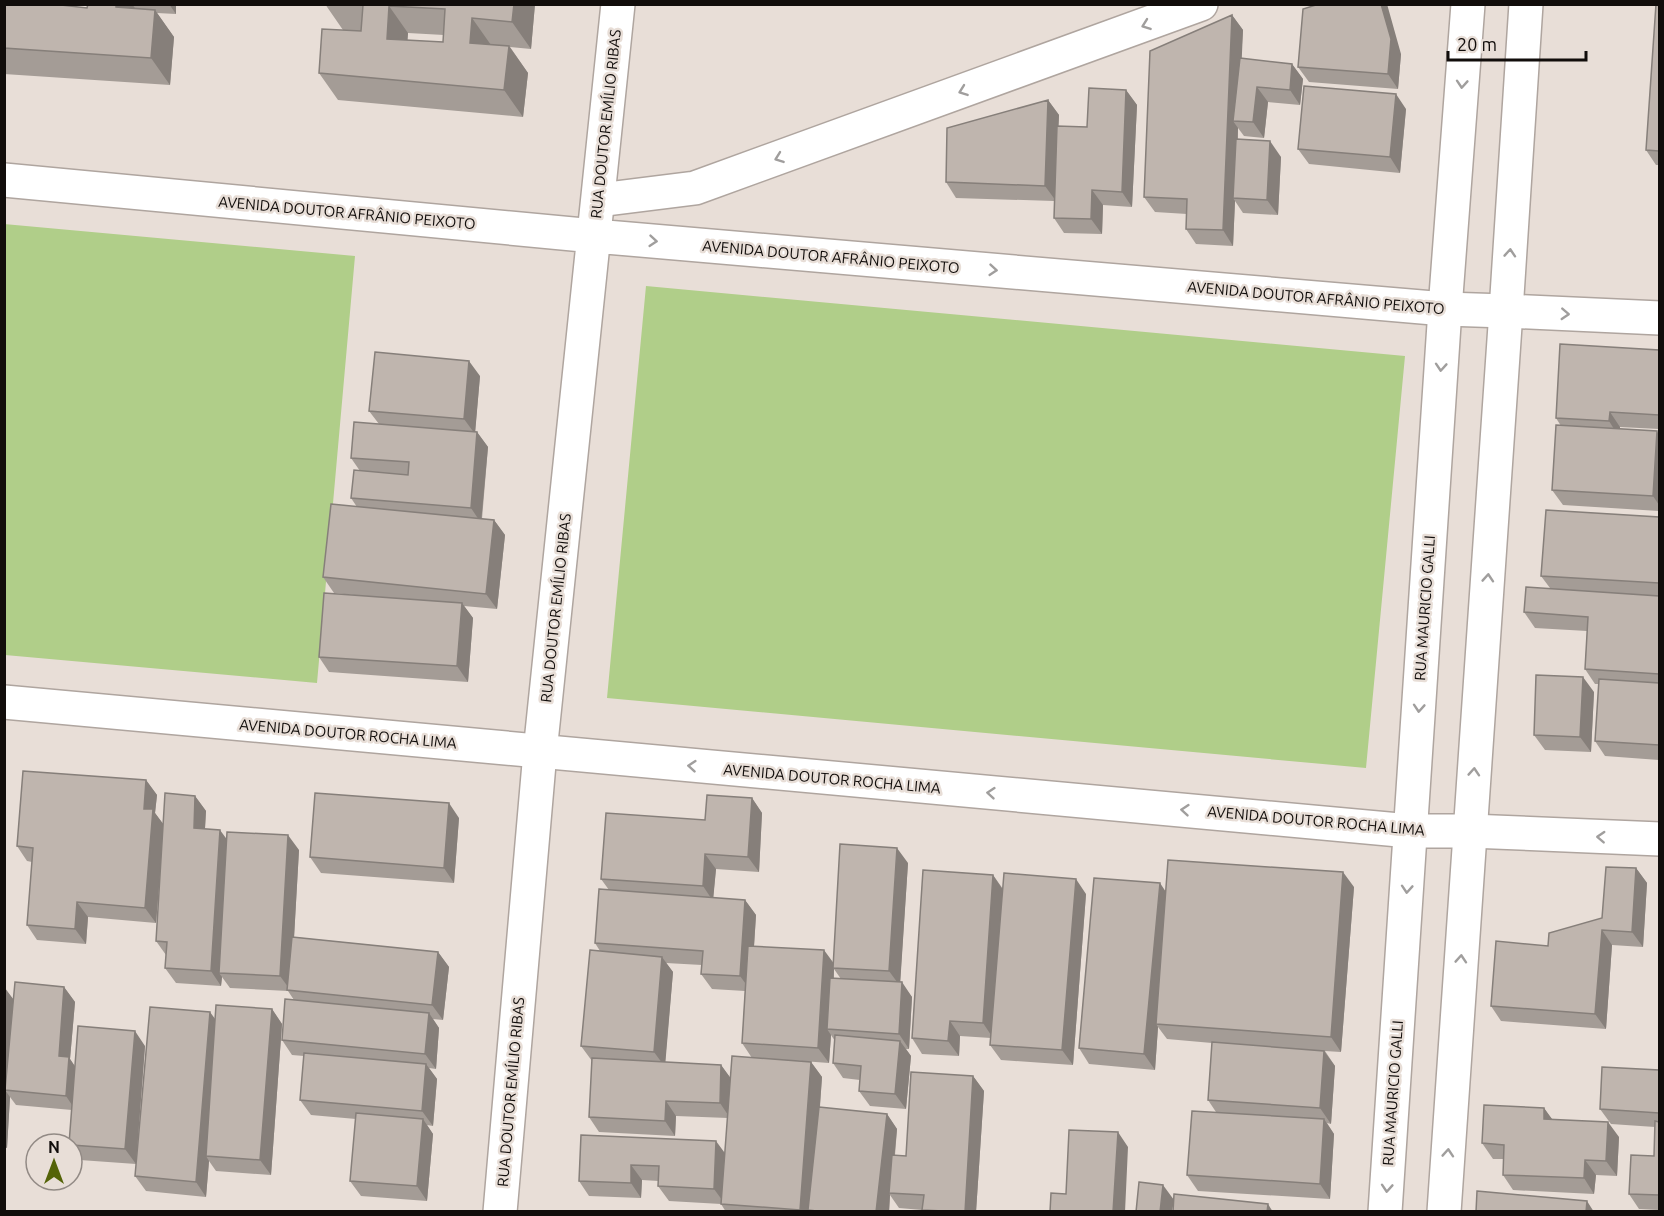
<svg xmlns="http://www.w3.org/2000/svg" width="1664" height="1216" font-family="Ubuntu,sans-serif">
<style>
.green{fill:#b0ce89}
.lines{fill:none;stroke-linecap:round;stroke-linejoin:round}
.street-casing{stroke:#afa59f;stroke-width:36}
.secondary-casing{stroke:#afa59f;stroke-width:36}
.primary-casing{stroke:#afa59f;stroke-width:36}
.street{stroke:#fff;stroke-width:33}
.secondary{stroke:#fff;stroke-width:33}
.primary{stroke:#fff;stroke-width:33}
.wall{fill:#a49c96;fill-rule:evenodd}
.shaded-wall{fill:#867f7a}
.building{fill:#bfb5ae;stroke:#867f7a;stroke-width:1.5;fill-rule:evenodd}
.oneway{stroke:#a09e9d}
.labels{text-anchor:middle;stroke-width:5;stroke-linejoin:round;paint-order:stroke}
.street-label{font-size:15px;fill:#110d0b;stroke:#e8ded7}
</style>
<rect width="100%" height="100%" fill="#e8ded7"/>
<!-- green -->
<path class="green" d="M4,224L355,256L317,683L5,655Z
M646,286L1405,356L1366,768L607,698Z"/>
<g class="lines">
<defs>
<path id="street" d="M599,200L695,188L1201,4
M1506,311L1660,318
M4,702L1410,831H1470L1660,839"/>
<path id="secondary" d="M4,180L594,236L1445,309L1506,311
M500,1212L540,752L618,4"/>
<path id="primary" d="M1385,1212L1445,309L1468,4
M1444,1212L1506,311L1526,4"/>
</defs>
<!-- street casing -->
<use href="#street" class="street-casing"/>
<!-- secondary casing -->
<use href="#secondary" class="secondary-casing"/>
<!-- primary casing -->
<use href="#primary" class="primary-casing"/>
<!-- street -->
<use href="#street" class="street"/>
<!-- secondary -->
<use href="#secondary" class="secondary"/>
<!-- primary -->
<use href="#primary" class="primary"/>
</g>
<!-- wall -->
<path class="wall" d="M4,4L58,5L87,8L88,4H176V14L157,13L174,37L170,85L4,74Z
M325,4H535L531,49L510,47L528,73L523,117L338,100L319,73L343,30ZM408,33L444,35L443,42L407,40Z
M1659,4V165H1656L1646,150Z
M1232,15L1243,30L1241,59L1292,64L1303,79L1300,105L1268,102L1264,138L1244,136L1238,128V139L1281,157L1278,215L1243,213L1235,201L1233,246L1196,244L1186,229L1187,214L1155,212L1144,197Z
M1401,54L1398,89L1309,82L1298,67Z
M1126,90L1137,105L1132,207L1103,205L1102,234L1064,233L1054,218V201L956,198L946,182L1048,100L1059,115L1058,126L1087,127Z
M1406,109L1400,173L1309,164L1298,149Z
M1659,350V429L1620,427V429L1659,435V511L1563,505L1552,490L1561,426L1556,418Z
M480,376L475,432H477L488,447L482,519L494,520L505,535L497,609L464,606L473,618L468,682L329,672L319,657L384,598L334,593L323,577L357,507L351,498L360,471L351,458L379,424L369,411Z
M1659,517V760L1605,756L1595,741L1599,684H1595L1585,669L1587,631L1535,628L1524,612L1550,588L1541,576Z
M1594,692L1591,752L1545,750L1534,735Z
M146,780L157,795L155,813L163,824L195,796L206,811L205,829L227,840L299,850L294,937L438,952L449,967L443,1020L433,1019L439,1028L436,1069L429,1068L437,1079L433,1126L427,1125L433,1134L427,1201L361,1196L350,1181L356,1119L311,1115L300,1100L304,1056L292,1055L282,1040L294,1000L288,991L230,988L222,977L221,986L176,983L165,968L166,955L156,941L162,851L156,923L88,917L86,944L37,940L27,925L32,862L27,861L17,846Z
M752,798L762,813L759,872L716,869L713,898L745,900L756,915L754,947L834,964L908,863L900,982L912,997L909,1049H906L911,1056L906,1109L870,1106L859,1091L860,1080L843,1078L833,1063L835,1041L831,1035L829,1063L789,1060L811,1062L822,1077L820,1107L887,1114L897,1129L895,1155L906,1156L973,1076L984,1091L976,1212H923L922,1210L899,1208L890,1195L889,1212H726L721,1204L669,1201L658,1186L659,1181L642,1180L641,1198L589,1196L579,1181L581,1135L725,1154L728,1118L676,1116L675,1136L599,1132L589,1117L592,1061L581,1046L600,951L595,943L609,890L601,879L705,820ZM666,963L702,965L701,974L712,989L745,991L742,1043L752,1058L731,1079L721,1065L665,1062L673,972ZM834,969L841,979H834Z
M459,818L454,883L321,873L310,857Z
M1636,868L1647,883L1643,947L1612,945L1606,1029L1501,1021L1491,1006L1602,918Z
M993,875L1003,889L1086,894L1073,1065L1001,1060L990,1045L991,1038L960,1036L959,1056L922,1054L912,1038Z
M1354,887L1341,1052L1325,1051L1335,1066L1331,1124L1327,1123L1334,1134L1330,1199L1198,1191L1187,1175L1216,1112L1208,1100L1212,1043L1167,1039L1158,1027L1155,1070L1089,1064L1079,1048L1166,892Z
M64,987L75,1002L70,1059L75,1067L145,1046L136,1164L80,1160L72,1149V1110L16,1105L10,1097L7,1148H4V988L13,999Z
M272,1009L282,1024L271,1175L216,1171L209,1161L206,1197L146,1191L135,1176L215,1020Z
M1659,1070V1210L1639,1209L1629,1194L1654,1156L1655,1127L1611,1124L1600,1109Z
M1544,1108L1552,1120L1619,1137L1617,1176L1596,1175L1594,1194L1513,1190L1503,1175L1504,1159H1493L1482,1143Z"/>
<!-- shaded-wall -->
<path class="shaded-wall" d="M116,4H132L137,11L116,7Z
M169,4H176V14Z
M514,4H535L531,49L512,22Z
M1381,4H1387L1401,54L1398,89L1388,74Z
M389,6L408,33L406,66L387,39Z
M155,10L174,37L170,85L151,58Z
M1232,15L1243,30L1239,121H1233L1238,128L1235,198H1233L1235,201L1233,246L1223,230Z
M472,18L491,45L470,43Z
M509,46L528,73L523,117L504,90Z
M1292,64L1303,79L1300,105L1290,90Z
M1257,87L1268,102L1264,138L1253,122Z
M1126,90L1137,105L1132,207L1122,192Z
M1396,94L1406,109L1400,173L1390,157Z
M1048,100L1059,115L1056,201L1045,186Z
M1270,141L1281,157L1278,215L1267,200Z
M1092,190L1103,205L1102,234L1091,219Z
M469,361L480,376L475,434L464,419Z
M1610,412L1620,427L1619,437L1609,421Z
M1657,431L1659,435V505L1653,496Z
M477,432L488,447L481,523L471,508Z
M494,520L505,535L497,609L486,594Z
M462,603L473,618L468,682L457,666Z
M1583,677L1594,692L1591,752L1580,737Z
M146,780L157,795L155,813L164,825L156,923L145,908L144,809Z
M195,796L206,811L204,844L194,828Z
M752,798L762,813L759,872L748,857Z
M449,803L459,818L454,883L444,868Z
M220,830L231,845L219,973L222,977L221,986L211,971Z
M288,835L299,850L291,991L280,976Z
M897,848L908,863L900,986L889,971Z
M705,854L716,869L713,901L703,886Z
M1636,868L1647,883L1643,947L1632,932Z
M1343,872L1354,887L1341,1052L1331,1037Z
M993,875L1003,890L993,1038L983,1023Z
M1076,879L1086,894L1073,1065L1062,1050Z
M1160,883L1170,898L1156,1024L1158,1027L1155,1070L1144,1054Z
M745,900L756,915L751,991L740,976Z
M77,902L88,917L86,944L75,929Z
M1602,930L1612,945L1606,1029L1595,1014Z
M824,950L835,965L833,968L834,969L831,1030L827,1029L831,1035L829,1063L818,1048Z
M438,952L449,967L443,1020L432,1005Z
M662,957L673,972L665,1067L654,1052Z
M902,982L912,997L909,1049L899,1034Z
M64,987L75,1002L70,1059L79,1072L76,1111L66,1096L59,1056Z
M5,988L16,1003L5,1090L10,1097L7,1148L4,1145Z
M272,1009L282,1024L271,1175L260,1160Z
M210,1012L221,1027L206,1156L209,1161L206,1197L196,1182Z
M429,1013L439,1028L436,1069L425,1054Z
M950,1021L960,1036L959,1056L948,1041Z
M135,1031L145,1046L136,1164L125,1149Z
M900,1041L911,1056L906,1109L895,1094Z
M1324,1051L1335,1066L1331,1124L1320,1108Z
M811,1062L822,1077L812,1210H808L810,1212H801L800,1210Z
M426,1064L437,1079L433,1126L422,1111Z
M721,1065L732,1080L730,1118L720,1103Z
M973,1076L984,1091L976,1212H965Z
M666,1101L676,1116L675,1136L665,1121Z
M1544,1108L1555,1123L1544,1119Z
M887,1114L897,1129L891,1193H889L890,1195L889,1212H876Z
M423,1119L433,1134L427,1201L417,1186Z
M1324,1119L1334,1134L1330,1199L1320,1184Z
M1608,1122L1619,1137L1617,1176L1606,1161Z
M1118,1132L1128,1147L1125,1212H1113Z
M716,1141L727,1156L725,1204L714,1189Z
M1585,1160L1596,1175L1594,1194L1584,1178Z
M631,1165L642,1180L641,1198L631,1183Z
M1163,1185L1174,1200L1172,1212H1160Z
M1587,1201L1594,1212H1586Z
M1268,1204L1273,1212H1267Z"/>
<!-- building -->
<path class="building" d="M4,4H52L87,8L88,4H116V7L155,10L151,58L4,48Z
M346,4H514L512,22L472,18L470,43L509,46L504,90L319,73L322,29L361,31L363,5ZM389,6L445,9L443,42L387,39Z
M1319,4H1381L1391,39L1388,74L1298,67L1303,9Z
M1656,4H1659V151L1646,150Z
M1232,15L1223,230L1186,229L1187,199L1144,197L1150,51Z
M1240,58L1292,64L1290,90L1257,87L1253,122L1233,121Z
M1304,86L1396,94L1390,157L1298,149Z
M1089,88L1126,90L1122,192L1092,190L1091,219L1054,218L1057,126L1087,127Z
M1048,100L1045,186L946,182L947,128Z
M1236,139L1270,141L1267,200L1233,198Z
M1560,344L1659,350V415L1610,412L1609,421L1556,418Z
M375,352L469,361L464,419L369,411Z
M354,422L477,432L471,508L351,498L354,470L408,475L409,462L351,458Z
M1556,425L1657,431L1653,496L1552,490Z
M331,504L494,520L486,594L323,577Z
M1546,510L1659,517V583L1541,576Z
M1526,587L1659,596V674L1585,669L1588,617L1524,612Z
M324,593L462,603L457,666L319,657Z
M1536,675L1583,677L1580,737L1534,735Z
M1599,679L1659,683V745L1595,741Z
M23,771L146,780L144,809H153L145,908L77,902L75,929L27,925L33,848L17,846Z
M165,793L195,796L194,828L220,830L211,971L165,968L167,942L156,941Z
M315,793L449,803L444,868L310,857Z
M707,795L752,798L748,857L705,854L703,886L601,879L606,813L705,820Z
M227,832L288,835L280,976L219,973Z
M840,844L897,848L889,971L833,968Z
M1168,860L1343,872L1331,1037L1156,1024Z
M1606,867L1636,868L1632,932L1602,930L1595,1014L1491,1006L1496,941L1548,946L1549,933L1602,918Z
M923,870L993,875L983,1023L950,1021L948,1041L912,1038Z
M1004,873L1076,879L1062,1050L990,1045Z
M1094,878L1160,883L1144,1054L1079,1048Z
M599,889L745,900L740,976L701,974L703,951L595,943Z
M292,937L438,952L432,1005L287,990Z
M748,946L824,950L818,1048L742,1043Z
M590,950L662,957L654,1052L581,1046Z
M830,978L902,982L899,1034L827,1029Z
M15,982L64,987L59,1056L69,1057L66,1096L5,1090Z
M285,999L429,1013L425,1054L282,1040Z
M216,1005L272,1009L260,1160L206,1156Z
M150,1007L210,1012L196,1182L135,1176Z
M78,1026L135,1031L125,1149L72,1145V1144H69Z
M835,1035L900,1041L895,1094L859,1091L861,1066L833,1063Z
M1212,1042L1324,1051L1320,1108L1208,1100Z
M304,1053L426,1064L422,1111L300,1100Z
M732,1056L811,1062L800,1210L721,1204Z
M592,1058L721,1065L720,1103L666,1101L665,1121L589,1117Z
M1602,1067L1659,1070V1113L1600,1109Z
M911,1072L973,1076L965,1212L922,1210L924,1195L889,1193L892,1155L906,1156Z
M1484,1105L1544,1108V1119L1608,1122L1606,1161L1585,1160L1584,1178L1503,1175L1504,1145L1482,1143Z
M819,1107L887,1114L876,1212H826L808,1210Z
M1192,1111L1324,1119L1320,1184L1187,1175Z
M356,1113L423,1119L417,1186L350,1181Z
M1655,1121L1659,1122V1195L1629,1194L1631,1155L1654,1156Z
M1069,1130L1118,1132L1113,1212H1050L1051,1193L1066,1194Z
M581,1135L716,1141L714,1189L658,1186L659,1166L631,1165V1183L579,1181Z
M1139,1182L1163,1185L1160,1212H1136Z
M1477,1191L1587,1201L1586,1212H1476Z
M1174,1194L1268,1204L1267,1212H1173Z"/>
<!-- one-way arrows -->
<defs><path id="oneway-chevron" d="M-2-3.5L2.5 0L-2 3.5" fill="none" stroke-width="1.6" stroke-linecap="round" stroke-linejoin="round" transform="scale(1.5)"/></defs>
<g class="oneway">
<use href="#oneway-chevron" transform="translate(1146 25) rotate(160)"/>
<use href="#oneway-chevron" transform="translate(1462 84) rotate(94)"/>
<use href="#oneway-chevron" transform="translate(963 91) rotate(160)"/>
<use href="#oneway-chevron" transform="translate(779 158) rotate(160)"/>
<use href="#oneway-chevron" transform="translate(653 241) rotate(5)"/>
<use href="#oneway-chevron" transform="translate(1510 253) rotate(-86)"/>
<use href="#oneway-chevron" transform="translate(993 270) rotate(5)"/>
<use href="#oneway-chevron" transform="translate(1565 314) rotate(3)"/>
<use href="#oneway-chevron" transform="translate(1441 367) rotate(94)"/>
<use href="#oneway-chevron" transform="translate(1488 578) rotate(-86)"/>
<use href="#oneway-chevron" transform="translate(1419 708) rotate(94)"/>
<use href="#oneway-chevron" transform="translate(692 766) rotate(-175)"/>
<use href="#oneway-chevron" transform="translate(1474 772) rotate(-86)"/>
<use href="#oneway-chevron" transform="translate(991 793) rotate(-175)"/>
<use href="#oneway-chevron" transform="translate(1185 810) rotate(-175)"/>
<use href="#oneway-chevron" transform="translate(1601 837) rotate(-177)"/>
<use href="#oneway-chevron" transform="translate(1407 889) rotate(94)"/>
<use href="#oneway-chevron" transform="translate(1461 959) rotate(-86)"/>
<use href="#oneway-chevron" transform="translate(1448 1153) rotate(-86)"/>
<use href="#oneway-chevron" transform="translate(1387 1188) rotate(94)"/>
</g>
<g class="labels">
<!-- street labels -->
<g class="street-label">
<text transform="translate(606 124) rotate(-84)" y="5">RUA DOUTOR EMÍLIO RIBAS</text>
<text transform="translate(347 213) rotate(5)" y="5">AVENIDA DOUTOR AFRÂNIO PEIXOTO</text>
<text transform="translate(831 257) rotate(5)" y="5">AVENIDA DOUTOR AFRÂNIO PEIXOTO</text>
<text transform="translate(1316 298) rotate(5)" y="5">AVENIDA DOUTOR AFRÂNIO PEIXOTO</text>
<text transform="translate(556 608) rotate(-84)" y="5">RUA DOUTOR EMÍLIO RIBAS</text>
<text transform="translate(1425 608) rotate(-86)" y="5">RUA MAURICIO GALLI</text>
<text transform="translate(348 734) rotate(5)" y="5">AVENIDA DOUTOR ROCHA LIMA</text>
<text transform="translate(832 779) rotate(5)" y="5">AVENIDA DOUTOR ROCHA LIMA</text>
<text transform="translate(1316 821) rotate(5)" y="5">AVENIDA DOUTOR ROCHA LIMA</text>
<text transform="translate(511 1092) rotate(-85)" y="5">RUA DOUTOR EMÍLIO RIBAS</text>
<text transform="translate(1393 1093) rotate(-86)" y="5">RUA MAURICIO GALLI</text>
</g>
</g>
<!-- border -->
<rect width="1664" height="1216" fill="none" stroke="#110d0b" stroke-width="12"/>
<!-- north arrow -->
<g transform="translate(54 1162)"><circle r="28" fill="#e8ded7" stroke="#928a85" stroke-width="1.5"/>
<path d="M0-4.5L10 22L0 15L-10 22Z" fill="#546308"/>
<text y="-9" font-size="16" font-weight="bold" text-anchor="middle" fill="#110d0b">N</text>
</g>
<!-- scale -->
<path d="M1448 51v9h138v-9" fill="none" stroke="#110d0b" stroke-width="3"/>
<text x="1457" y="51" font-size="18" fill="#110d0b" stroke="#e8ded7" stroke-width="4.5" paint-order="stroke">20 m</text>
</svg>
